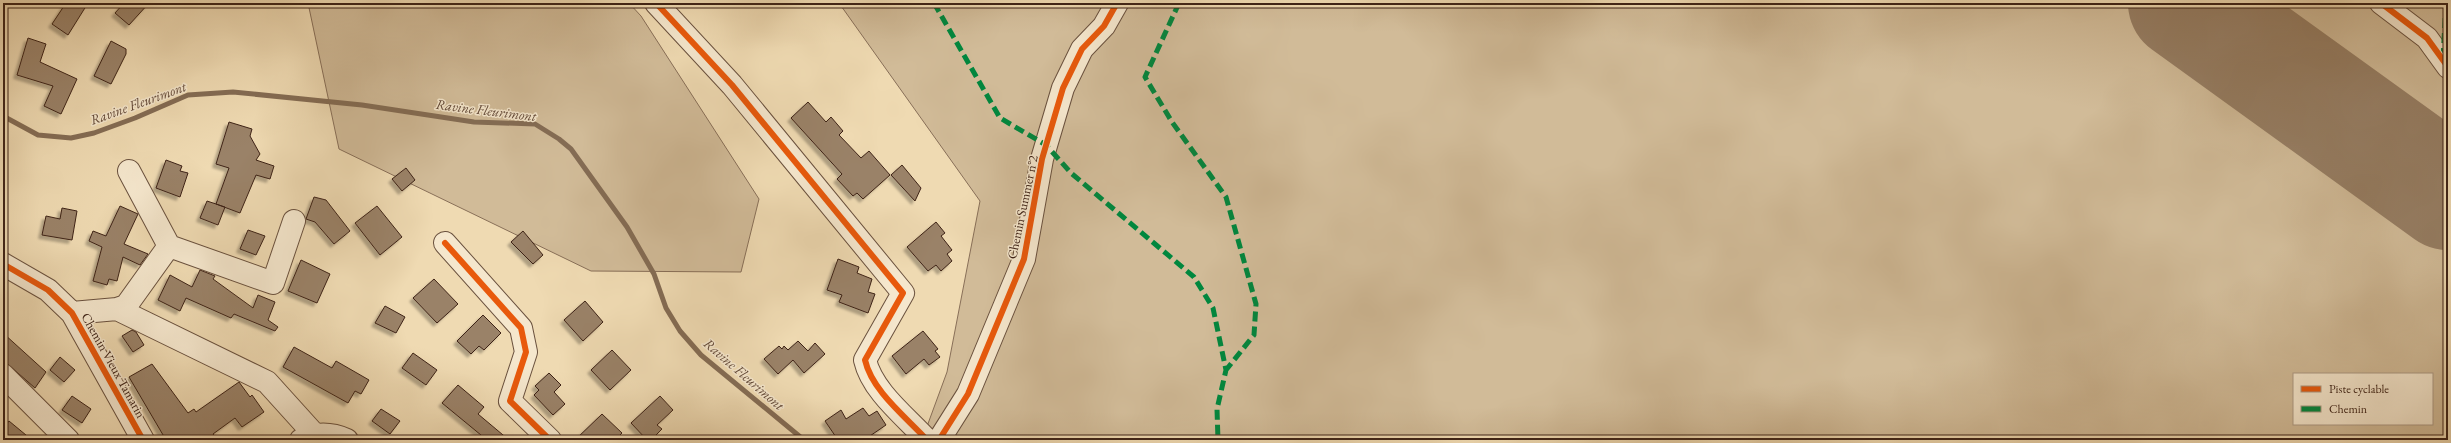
<svg xmlns="http://www.w3.org/2000/svg" width="2451" height="443" font-family="'EB Garamond',serif">
<style>
.green{fill:#d1bb98;stroke:#886f58;fill-rule:evenodd}
.lines{fill:none;stroke-linecap:round;stroke-linejoin:round}
.stream{stroke:#846c54;stroke-width:5}
.runway{stroke:#967e64;stroke-width:114}
.building{fill:#9a8268;stroke:#3e2317;filter:url(#shadow)}
.minor-casing{stroke:#6a513e;stroke-width:24}
.minor{stroke:#f5e7cd;stroke-width:22}
.quiet{stroke:#00873e;stroke-width:5;stroke-dasharray:10 5;stroke-linecap:butt}
.cycleway-casing{stroke:#f5e7cd;stroke-width:8}
.cycleway{stroke:#e8590c;stroke-width:6}
.labels{text-anchor:middle;stroke-width:3;stroke-linejoin:round;paint-order:stroke}
.street-label{font-size:13px;fill:#3e2317;stroke:#f5e7cd}
.water-label{font-size:14px;font-style:italic;fill:#614736;stroke:#f5e7cd}
</style>
<defs>
<filter id="shadow"><feDropShadow dx="-3.5" dy="3.5" stdDeviation="1" flood-color="#0004"/></filter>
</defs>
<rect width="100%" height="100%" fill="#efdab2"/>
<filter id="stains"><feTurbulence type="fractalNoise" baseFrequency=".005" numOctaves="4"/><feColorMatrix values="0 0 0 0 .2 0 0 0 0 .09 0 0 0 0 .02 0 0 0 .5 -.17"/></filter>
<radialGradient id="worn" r=".72"><stop offset=".6" stop-color="#630" stop-opacity="0"/><stop offset="1" stop-color="#630" stop-opacity=".3"/></radialGradient>
<!-- green -->
<path class="green" d="M308,3H629L641,16L759,199L741,272L591,271L339,149Z
M839,3H2448V440H922L947,372L980,201ZM2294,374H2432V424H2294Z"/>
<g class="lines">
<!-- stream -->
<path class="stream" d="M3,116L38,135L71,138L94,133L135,118L188,95L233,92L362,105L474,122L535,124L559,139L571,149L627,227L654,274L666,308L680,331L701,355L804,440"/>
<!-- runway -->
<path class="runway" d="M2185,3L2448,193"/>
</g>
<!-- building -->
<path class="building" d="M66,3H88L68,35L52,24Z
M124,3H149L129,25L115,13Z
M28,38L46,44L40,62L77,79L61,114L44,106L53,86L17,75Z
M111,41L126,49V54L111,84L94,76Z
M808,102L826,122L831,117L843,131L839,135L861,158L869,151L890,175L863,199L857,193L853,196L837,179L842,174L791,118Z
M229,122L252,129L250,136L260,154L256,160L274,166L270,179L256,175L240,213L216,204L229,168L216,164Z
M166,160L182,166L180,171L188,173L180,197L156,188Z
M902,165L921,188L915,201L891,175Z
M406,168L415,180L402,191L392,179Z
M314,197L326,200L350,231L334,244L315,222L306,219Z
M207,201L225,207L218,225L200,218Z
M120,206L138,214L124,244L148,254L140,265L123,257L117,281L109,279L107,285L93,281L102,247L89,241L93,231L106,236Z
M377,206L402,237L380,255L355,223Z
M62,208L77,211L72,240L42,235L46,216L60,219Z
M936,222L945,233L941,236L952,250L947,254L952,261L941,271L936,265L928,271L907,247Z
M248,230L265,236L256,255L240,249Z
M523,231L543,255L533,264L511,242Z
M838,259L859,267L857,273L872,279L868,292L875,294L868,313L839,302L842,295L827,290Z
M301,260L330,274L317,303L288,291Z
M200,270L215,276L213,279L253,308L258,295L275,302L268,320L278,327L275,331L234,314L231,318L186,298L180,311L158,300L170,275L192,287Z
M434,279L458,304L437,323L413,298Z
M585,301L603,322L583,341L564,320Z
M385,306L405,317L396,333L375,323Z
M483,315L501,333L484,350L479,346L471,354L457,341Z
M132,330L136,332L144,345L133,352L122,336Z
M923,331L938,349L935,351L940,357L929,365L924,359L906,374L892,356Z
M3,333L46,372L35,388L3,360Z
M798,341L808,351L815,343L825,354L804,373L793,360L778,374L764,359L779,346L782,349L784,346L788,350Z
M294,347L332,368L336,361L369,380L361,394L355,391L348,403L283,367Z
M612,350L631,370L610,390L591,370Z
M413,353L437,370L426,385L402,368Z
M60,357L75,370L64,382L50,370Z
M152,364L188,413L194,409L196,412L239,382L250,397L252,395L264,412L242,427L235,418L213,434L218,440H166L129,377Z
M549,373L561,385L554,392L565,404L553,415L534,395L539,390L535,386Z
M458,385L484,407L478,414L509,440H487L442,403Z
M72,396L91,409L82,423L62,410Z
M660,396L673,410L657,425L662,429L651,440H647L631,423Z
M863,408L869,416L877,411L886,425L864,440H838L825,421L841,410L846,419Z
M381,409L400,421L390,434L372,421Z
M602,414L622,433L615,440H575Z
M9,421L32,440H3V428Z"/>
<g class="lines">
<defs>
<path id="minor" d="M656,3L732,85L903,293L865,360C872,391 906,417 927,440
M2381,3L2427,38L2448,67
M129,171L169,246
M445,243L521,328L526,352L510,401L550,440
M3,264L48,290L72,313L143,440
M117,309L267,382L314,434
M72,313L117,309L126,306L169,246L273,283L294,221
M3,375L68,440
M301,440C317,432 331,433 347,440
M939,440L968,394L1024,259L1042,159L1063,88L1082,49L1104,26L1117,3"/>
</defs>
<!-- minor casing -->
<use href="#minor" class="minor-casing"/>
<!-- minor -->
<use href="#minor" class="minor"/>
<!-- quiet -->
<path class="quiet" d="M934,3L1000,118L1046,145L1071,173L1194,277L1213,308L1226,370L1217,409L1218,440
M1179,3L1145,77L1172,122L1226,197L1256,304L1254,335L1226,370
M2443,58L2446,3"/>
<defs>
<path id="cycleway" d="M656,3L732,85L903,293L865,360C872,391 906,417 927,440
M2381,3L2427,38L2448,67
M445,243L521,328L526,352L510,401L550,440
M3,264L48,290L72,313L143,440
M939,440L968,394L1024,259L1042,159L1063,88L1082,49L1104,26L1117,3"/>
</defs>
<!-- cycleway casing -->
<use href="#cycleway" class="cycleway-casing"/>
<!-- cycleway -->
<use href="#cycleway" class="cycleway"/>
</g>
<g class="labels">
<!-- street labels -->
<g class="street-label">
<text transform="translate(1022 207) rotate(-78)" y="5">Chemin Summer n°2</text>
<text transform="translate(114 365) rotate(61)" y="5">Chemin Vieux Tamarin</text>
</g>
<!-- water labels -->
<g class="water-label">
<text transform="translate(138 103) rotate(-20)" y="5">Ravine Fleurimont</text>
<text transform="translate(486 110) rotate(7)" y="5">Ravine Fleurimont</text>
<text transform="translate(744 374) rotate(41)" y="5">Ravine Fleurimont</text>
</g>
</g>
<!-- margin -->
<rect width="2451" height="443" fill="none" stroke="#efdab2" stroke-width="16"/>
<rect x="4" y="4" width="2443" height="435" fill="none" stroke="#3e2317" stroke-width="2"/>
<rect x="8" y="8" width="2435" height="427" fill="none" stroke="#3e2317"/>
<!-- legend -->
<rect x="2293" y="373" width="140" height="52" fill="#f5e7cd" stroke="#ac9984"/>
<rect x="2301" y="386" width="20" height="6" fill="#e8590c" stroke="#ac9984"/>
<text x="2329" y="393" font-size="12" fill="#3e2317">Piste cyclable</text>
<rect x="2301" y="406" width="20" height="6" fill="#00873e" stroke="#ac9984"/>
<text x="2329" y="413" font-size="12" fill="#3e2317">Chemin</text>
<rect width="100%" height="100%" filter="url(#stains)"/>
<rect width="100%" height="100%" fill="url(#worn)"/>
</svg>
